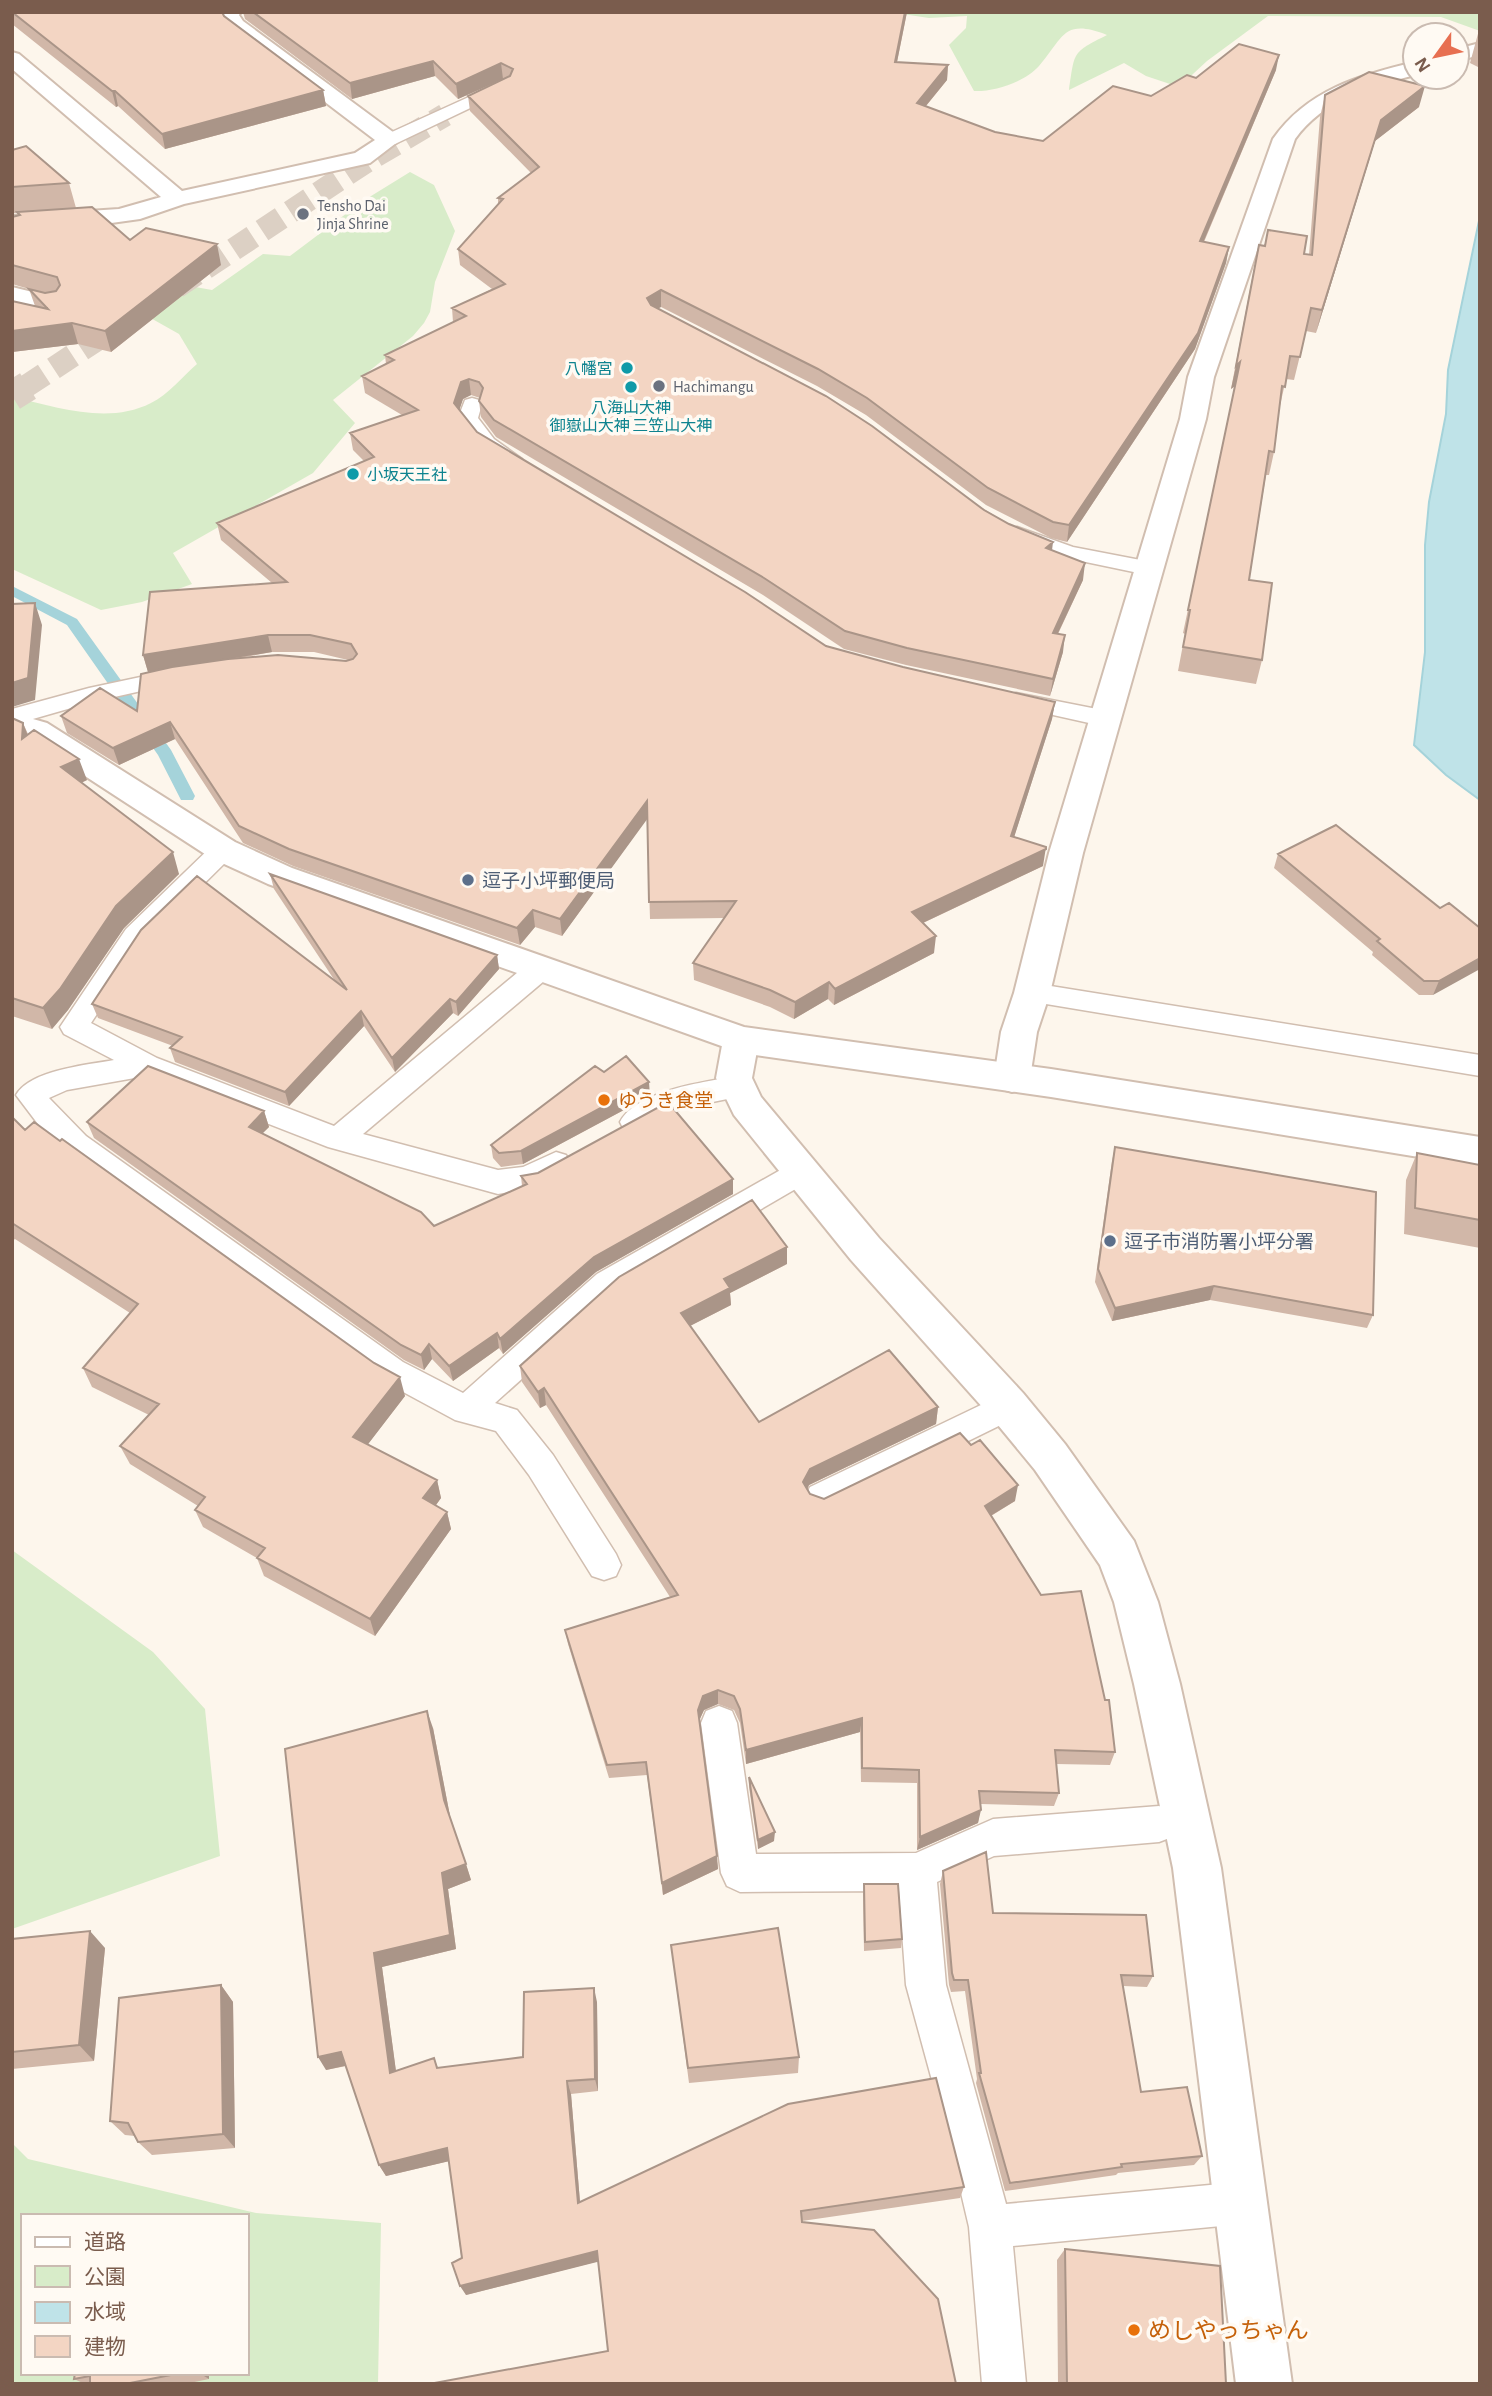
<svg xmlns="http://www.w3.org/2000/svg" width="1492" height="2396" font-family="'Alegreya Sans','Noto Sans JP',sans-serif">
<style>
.green{fill:#d8ecc9;fill-rule:evenodd}
.water{fill:#bfe3e8;stroke:#a5d3da;stroke-width:2}
.lines{fill:none;stroke-linecap:round;stroke-linejoin:round}
.stream{fill:#a5d3da;fill-rule:evenodd}
.trunk-tunnel-far1{stroke:#dcd0c4;stroke-width:23;stroke-dasharray:23 11;stroke-linecap:butt}
.trunk-tunnel{stroke:#dcd0c4;stroke-width:30;stroke-dasharray:30 15;stroke-linecap:butt}
.service-casing{stroke:#d1beb0;stroke-width:3}
.minor-casing{stroke:#d1beb0;stroke-width:4}
.tertiary-casing{stroke:#d1beb0;stroke-width:4}
.service{fill:#fff;fill-rule:evenodd}
.minor{fill:#fff;fill-rule:evenodd}
.tertiary{fill:#fff;fill-rule:evenodd}
.wall{fill:#d1b7a8;fill-rule:evenodd}
.shaded-wall{fill:#aa9588}
.building{fill:#f3d5c3;stroke:#aa9588;stroke-width:2}
.worship-dot{fill:#6b7280;stroke:#fffaf3;stroke-width:2.5}
.culture-dot{fill:#0f9aa8;stroke:#fffaf3;stroke-width:2.5}
.service-dot{fill:#5c6f8a;stroke:#fffaf3;stroke-width:2.5}
.food-dot{fill:#e8710a;stroke:#fffaf3;stroke-width:2.5}
.labels{text-anchor:middle;stroke-width:7;stroke-linejoin:round;paint-order:stroke}
.far-worship-label{font-size:16px;fill:#5b616d;stroke:#fffaf3;text-anchor:start}
.far-culture-label{font-size:16px;fill:#0d838f;stroke:#fffaf3;text-anchor:end}
.service-label{font-size:19px;fill:#4e5e75;stroke:#fffaf3;text-anchor:start}
.food-label{font-size:19px;fill:#c56008;stroke:#fffaf3;text-anchor:start}
.near-food-label{font-size:23px;fill:#c56008;stroke:#fffaf3;text-anchor:start}
</style>
<rect width="100%" height="100%" fill="#fdf6ec"/>
<!-- green -->
<path class="green" d="M889,12H1480V31L1441,17L1268,16L1207,61L1179,87L1146,76L1124,63L1069,90C1075,52 1071,53 1107,35C1063,18 1064,37 1039,66C1025,82 994,92 974,91L949,45L966,28L967,16L929,18Z
M410,172L434,185L455,231L435,282L430,312L424,323L413,336L333,400L355,423L313,473L173,553L192,584L142,602L101,610L12,569V397C57,407 108,425 151,403C168,395 183,376 197,364L179,334L99,289L112,272L212,290L263,254L290,256L363,201Z
M12,1550L153,1652L205,1709L220,1856L12,1929Z
M12,2143L28,2159L256,2213L381,2223L378,2384H12ZM23,2216H247V2373H23Z"/>
<!-- water -->
<path class="water" d="M1480,216V800L1446,775L1414,745L1425,652V545L1429,502L1446,414L1448,370Z"/>
<g class="lines">
<!-- stream -->
<path class="stream" d="M12,586L77,619L171,750L195,796L193,800H181L158,755L67,625L12,596Z"/>
<!-- trunk-tunnel-far1 -->
<path class="trunk-tunnel-far1" d="M177,287L367,161L445,115
M25,387L130,318"/>
<!-- trunk-tunnel -->
<path class="trunk-tunnel" d="M12,396L28,386"/>
<defs>
<path id="service" d="M504,81L510,83L512,86L510,89L395,144L389,145L380,140L383,136Z
M472,398L479,400L482,404L478,418L494,439L522,459L519,463C493,470 471,437 458,418L465,400Z
M1017,527L1073,547L1156,563L1159,568L1156,573L1148,575L1057,556L1009,539L1006,534L1009,529Z
M178,669L186,671L190,676L186,681L92,702L12,725V709L89,688Z
M1016,693L1107,711L1115,714L1119,719L1115,724L1107,727L1008,705L1004,700L1008,695Z
M223,841L232,844L236,850L232,856L144,943L91,1023L157,1058L334,1126L530,962L540,959L550,962L554,969L550,976L363,1134L498,1170L523,1167L556,1152L566,1155L571,1163L566,1171L539,1186L498,1194L328,1147L146,1076L67,1090L49,1098L86,1136L403,1362L463,1393L597,1274L791,1164L801,1161L811,1164L816,1172L811,1180L619,1292L495,1403L517,1410L553,1455L616,1554L621,1565L616,1576L604,1580L592,1576L529,1475L496,1431L455,1420L381,1380L66,1152L44,1132L16,1095C30,1070 87,1065 114,1060L64,1034L60,1027L126,929L214,844Z
M1032,983L1480,1055V1076L1022,1000L1018,993L1022,986Z
M737,1076L747,1079L751,1087L747,1095L683,1108L634,1133L624,1130L620,1122C637,1090 705,1082 737,1076Z
M1008,1392L1019,1396L1024,1406L1019,1416L834,1507L822,1512L810,1507L805,1497L810,1487Z
M719,1706L732,1711L737,1723L756,1854L916,1853L993,1819L1159,1806L1172,1811L1178,1824L1172,1837L1159,1842L994,1856L937,1882L946,1985L1006,2204L1242,2182L1257,2188L1263,2203L1257,2218L1242,2224L1013,2246L1026,2384H982L969,2227L951,2150L906,1985L899,1891L740,1892L727,1886L721,1873L701,1723L706,1711Z"/>
<path id="minor" d="M220,12H241L239,15L243,21L397,135L400,140L370,163L184,204L140,219L97,225L12,230V216L119,209L161,197L12,69V52L19,54L182,191L355,153L375,140L229,29L218,15Z
M1480,43V55L1457,61V49Z
M1415,62V75C1370,87 1324,99 1295,139L1214,377L1206,419L1083,853L1050,993L1037,1032L1030,1078L1025,1088L1012,1092L999,1088L994,1078L1001,1032L1014,993L1049,853L1180,419L1188,377L1273,139C1307,90 1360,75 1415,62Z
M12,287L61,299L64,304L61,309L52,311L12,301Z
M741,1027L754,1031L759,1040L752,1078L761,1097L879,1238L1023,1393L1065,1444L1134,1541L1158,1602L1180,1684L1221,1868L1292,2384H1236L1173,1868L1134,1684L1114,1602L1100,1565L1035,1470L993,1419L851,1260L734,1115L716,1078L723,1040L728,1031Z"/>
<path id="tertiary" d="M12,713L47,723L235,842L292,868L744,1027L1051,1069L1480,1137V1167L1051,1097L741,1053L268,884L211,858L25,737L12,733Z"/>
</defs>
<!-- service casing -->
<use href="#service" class="service-casing"/>
<!-- minor casing -->
<use href="#minor" class="minor-casing"/>
<!-- tertiary casing -->
<use href="#tertiary" class="tertiary-casing"/>
<!-- service -->
<use href="#service" class="service"/>
<!-- minor -->
<use href="#minor" class="minor"/>
<!-- tertiary -->
<use href="#tertiary" class="tertiary"/>
</g>
<!-- wall -->
<path class="wall" d="M12,12L224,16L323,90L326,106L165,149L118,106L116,107L12,24Z
M243,12H907L897,62L948,65L947,80L926,106L995,132L1043,141L1196,78L1276,70L1204,242L1229,247L1226,263L1195,349L1067,542L1051,538L986,505L866,415L817,386L661,307L658,308L1052,551L1083,580L1058,634L1063,652L1050,696L906,665L844,649L763,595L496,437L481,417L479,401L480,398L471,395L463,399L459,410L477,432L826,646L903,667L1055,702L1052,719L1014,837L1043,866L923,923L934,953L834,1005L828,999L794,1019L770,1007L694,980L693,963L724,918L650,919L647,818L562,936L535,927L520,945L293,866L243,843L175,739L119,765L67,733L61,716L137,711L148,672L143,655L272,583L221,540L217,523L364,461L353,450L350,433L402,415L365,393L362,376L386,364L385,355L453,322L452,308L492,289L460,265L458,249L498,204V198L531,173L470,111L468,96L504,79L458,99L435,76L352,99L245,19ZM272,652H314L348,660L239,658Z
M1479,30H1480V68L1470,63Z
M1325,95L1419,107L1375,141L1316,333L1306,331L1294,380L1286,379L1279,410L1274,452L1269,475H1266L1249,580L1262,660L1256,684L1178,671L1185,634L1183,633L1235,386L1231,389L1254,268L1304,254L1309,255L1320,117Z
M12,150L69,183L76,208L130,240L221,265L111,352L78,344L12,352V301L35,306L29,289L36,291L12,284V217L18,216L17,213H12Z
M12,718L23,723L28,734L87,780L81,783L179,874L124,928L68,1010L52,1029L12,1016Z
M1278,854L1440,908L1480,928L1433,995H1419L1372,955L1373,952L1274,868Z
M270,874L497,955L499,969L458,1016L453,1013L395,1072L364,1026L289,1106L175,1062L170,1048L173,1046L98,1018L92,1004L335,981L274,889Z
M604,1072L650,1096L523,1164L501,1167L493,1158L491,1145Z
M264,1111L269,1127L262,1133L434,1226L522,1186L521,1176L733,1179V1194L596,1272L503,1354L499,1348L453,1381L432,1359L424,1370L404,1360L94,1138L87,1122Z
M12,1117L25,1130L405,1396L367,1445L437,1480L441,1498L436,1505L447,1512L451,1529L375,1636L264,1576L257,1558L203,1527L195,1510L198,1506L130,1464L120,1446L149,1415L92,1387L83,1368L130,1313L15,1239L12,1241Z
M1115,1147L1373,1315L1367,1328L1210,1300L1112,1321L1095,1282L1112,1161Z
M1417,1153L1480,1165V1248L1404,1234L1406,1180Z
M787,1264L730,1293L731,1305L690,1326L759,1422L938,1407L936,1424L809,1485L807,1489L810,1494L824,1499L1015,1501L991,1516L1115,1752L1110,1765L1056,1764L1059,1793L1054,1806L981,1804L978,1823L917,1850V1783L861,1782L860,1732L746,1764L740,1723L734,1710L718,1704L704,1710L699,1721L718,1869L663,1895L647,1775L609,1778L568,1644L565,1630L670,1597L546,1405L540,1408L522,1382L520,1366Z
M433,1728L450,1816L471,1880L448,1889L456,1949L382,1967L396,2072L434,2058L438,2068L523,2057L597,2002L598,2091L571,2094L580,2202L964,2187L960,2198L802,2221L608,2351L599,2261L466,2295L449,2161L386,2176L379,2165L346,2066L326,2070Z
M749,1777L774,1841L758,1849L749,1787Z
M943,1871L993,1913L1153,1976L1147,1987L1123,1986L1141,2092L1202,2156L1194,2165L1118,2173L1116,2175L1005,2191L976,2083L977,2079L965,1991L951,1992L949,1985L940,1884Z
M864,1884L902,1939L901,1948L864,1951L863,1894Z
M12,1939L105,1948L94,2061L12,2069Z
M671,1945L799,2057L798,2073L689,2083Z
M221,1985L233,2002L235,2148L152,2155L138,2142L135,2136L125,2135L110,2121Z
M1065,2249L1226,2384H1058L1057,2260Z
M75,2373H209V2379L185,2384H85L74,2379Z"/>
<!-- shaded-wall -->
<path class="shaded-wall" d="M905,12H907L894,77L895,62Z
M1279,55L1276,70L1197,257L1200,241Z
M433,61L435,76L352,99L350,83Z
M501,63L503,79L458,99L456,84Z
M948,65L947,80L916,118L917,103Z
M1425,86L1419,107L1375,141L1316,333L1322,310L1381,120Z
M323,90L326,106L165,149L162,134Z
M112,91H115L118,106L116,107Z
M217,244L221,265L111,352L105,331Z
M1229,247L1226,263L1195,349L1067,542L1069,525Z
M661,290V307L647,314V298Z
M72,323L78,344L12,352V331Z
M1240,362L1235,386L1231,389L1236,366Z
M469,379L471,395L463,399L456,420L454,403L461,382Z
M1053,542L1051,559L1046,548Z
M1085,563L1083,580L1050,650L1053,633Z
M35,603L42,625L35,700L12,707V683Z
M268,635L272,652L148,672L143,655Z
M1065,635L1063,652L1050,696L1053,679Z
M1055,702L1052,719L1009,853L1011,836Z
M170,722L175,739L119,765L113,748Z
M23,723L31,744L22,739Z
M79,759L87,780L68,789L61,767Z
M647,801L648,818L562,936L560,919Z
M1046,847L1043,866L910,929L912,912Z
M173,852L179,874L124,928L68,1010L52,1029L43,1008L116,906Z
M533,910L535,927L520,945L517,928Z
M936,936L934,953L834,1005L835,989Z
M497,955L499,969L458,1016L456,1002Z
M1480,958V969L1433,995L1439,981Z
M829,982L828,999L794,1019L795,1002Z
M450,999L453,1013L395,1072L392,1058Z
M361,1011L364,1026L289,1106L285,1092Z
M649,1082L650,1096L523,1164L521,1151Z
M264,1111L269,1127L254,1142L249,1127Z
M733,1179V1194L596,1272L503,1354L500,1339L594,1257Z
M787,1247V1264L730,1293L731,1305L682,1330L681,1313L724,1279Z
M1214,1286L1210,1300L1112,1321L1115,1308Z
M497,1333L499,1348L453,1381L449,1366Z
M429,1344L432,1359L424,1370L421,1355Z
M400,1377L405,1396L359,1456L353,1437Z
M544,1388L546,1405L540,1408L538,1392Z
M938,1407L936,1424L809,1485L803,1498V1482L810,1469Z
M437,1480L441,1498L428,1516L423,1498Z
M1018,1485L1015,1501L982,1521L985,1506Z
M447,1512L451,1529L375,1636L370,1619Z
M718,1690V1704L704,1710L698,1723V1710L703,1696Z
M427,1711L433,1728L450,1816L444,1800Z
M862,1718L860,1732L746,1764V1750Z
M981,1810L978,1823L917,1850L920,1837Z
M775,1832L774,1841L758,1849V1840Z
M717,1856L718,1869L663,1895L662,1883Z
M466,1864L471,1880L448,1889L456,1949L382,1967L398,2086L390,2073L374,1953L442,1873Z
M90,1931L105,1948L94,2061L79,2045Z
M221,1985L233,2002L235,2148L223,2134Z
M594,1988L597,2002L598,2091L595,2079Z
M341,2052L349,2065L326,2070L318,2057Z
M567,2081L571,2094L581,2214L578,2203Z
M447,2148L454,2160L386,2176L379,2165Z
M597,2251L601,2261L466,2295L460,2286Z
M199,2373H209V2379Z"/>
<!-- building -->
<path class="building" d="M12,12H222L224,16L323,90L162,134L115,91H112Z
M253,12H905L895,62L948,65L917,103L995,132L1043,141L1113,86L1151,96L1187,75L1196,78L1239,44L1279,55L1200,241L1229,247L1198,333L1069,525L1053,522L988,488L867,398L818,369L661,290L647,298L651,305L826,396L872,426L984,510L1009,524L1053,542L1046,548L1085,563L1053,633L1065,635L1053,679L907,648L845,631L764,578L494,420L479,401L483,388L479,382L469,379L461,382L454,403L477,432L745,592L826,646L903,667L1055,702L1011,836L1046,847V849L912,912L936,936L835,989L829,982L795,1002L770,990L693,963L736,901L649,902L647,801L560,919L533,910L517,928L289,849L239,826L170,722L113,748L61,716L100,688L137,711L141,674L172,667L228,659L278,655L346,661L353,659L357,654L351,644L310,635H268L143,655L150,592L287,582L217,523L374,457L350,433L418,410L362,376L394,360L385,355L466,316L452,308L505,284L458,249L503,199L498,198L539,167L468,96L510,76L513,69L501,63L456,84L433,61L350,83Z
M1369,72L1425,86L1381,120L1322,310L1311,308L1300,357L1290,356L1285,387L1282,386L1274,452L1269,451L1249,580L1272,583L1262,660L1183,647L1190,610H1188L1240,362L1236,366L1259,245L1265,246L1268,230L1307,236L1304,254L1312,255L1325,95Z
M26,146L69,183L12,187V150Z
M92,207L130,240L146,228L217,244L105,331L72,323L12,331V301L48,309L29,289L45,293L56,291L60,285L57,277L12,265V217L20,215L17,212Z
M35,603L28,678L12,683V604Z
M12,718L23,723L22,739L34,730L79,759L61,767L173,852L116,906L60,989L43,1008L12,998Z
M1336,825L1440,908L1449,903L1480,928V958L1439,981H1424L1377,941L1380,939L1278,854Z
M270,874L497,955L456,1002L450,999L392,1058L361,1011L285,1092L170,1048L182,1037L92,1004L141,930L197,876L347,990Z
M626,1056L649,1082L521,1151L499,1153L491,1145L595,1066L604,1072Z
M148,1066L264,1111L249,1127L421,1212L434,1226L527,1184L521,1176L538,1173L668,1102L733,1179L594,1257L500,1339L497,1333L449,1366L429,1344L421,1355L401,1345L87,1122Z
M12,1117L25,1130L34,1122L60,1141L62,1139L374,1363L400,1377L353,1437L437,1480L423,1498L447,1512L370,1619L257,1558L265,1548L195,1510L205,1497L120,1446L159,1404L83,1368L138,1304L12,1223Z
M1115,1147L1376,1192L1373,1315L1214,1286L1115,1308L1098,1269Z
M1417,1153L1480,1165V1220L1415,1208Z
M752,1200L787,1247L724,1279L730,1288L681,1313L759,1422L889,1350L938,1407L810,1469L803,1482L810,1494L824,1499L960,1433L971,1445L980,1440L1018,1485L985,1506L1041,1595L1081,1591L1105,1700H1109L1115,1752L1055,1750L1059,1793L979,1791L981,1810L920,1837L919,1770L862,1768V1718L746,1750L740,1709L734,1696L718,1690L703,1696L698,1710L717,1856L662,1883L646,1762L607,1765L565,1630L678,1595L544,1388L538,1392L520,1366L619,1277Z
M427,1711L444,1800L466,1864L442,1873L450,1935L374,1953L390,2073L434,2058L437,2068L523,2057L524,1992L594,1988L595,2079L567,2081L578,2203L788,2104L936,2078L964,2187L801,2211L802,2222L874,2230L938,2299L956,2384H429L608,2351L597,2251L460,2286L452,2263L462,2258L447,2148L379,2165L341,2052L318,2057L285,1749Z
M749,1777L775,1832L758,1840Z
M986,1852L993,1913L1146,1915L1153,1976L1121,1975L1141,2092L1187,2087L1202,2156L1121,2164L1122,2167L1010,2183L979,2073H981L968,1980H954L952,1973L943,1871Z
M864,1884H898L902,1939L865,1942Z
M778,1928L799,2057L688,2068L671,1945Z
M90,1931L79,2045L12,2052V1939Z
M221,1985L223,2134L138,2142L128,2123L110,2121L119,1998Z
M1065,2249L1220,2266L1226,2384H1067Z
M75,2373H181L125,2384H90V2376L74,2379Z"/>
<!-- markers -->
<g class="worship-dot">
<circle cx="303" cy="214" r="7"/>
<circle cx="659" cy="386" r="7"/>
</g>
<g class="culture-dot">
<circle cx="627" cy="368" r="7"/>
<circle cx="631" cy="387" r="7"/>
<circle cx="353" cy="474" r="7"/>
</g>
<g class="service-dot">
<circle cx="468" cy="880" r="7"/>
<circle cx="1110" cy="1241" r="7"/>
</g>
<g class="food-dot">
<circle cx="604" cy="1100" r="7"/>
<circle cx="1134" cy="2330" r="7"/>
</g>
<g class="labels">
<!-- far-worship labels -->
<g class="far-worship-label">
<text x="317" y="211">Tensho Dai<tspan x="317" dy="18">Jinja Shrine</tspan></text>
<text x="673" y="392">Hachimangu</text>
</g>
<!-- far-culture labels -->
<g class="far-culture-label">
<text x="613" y="374">八幡宮</text>
<text x="631" y="413" text-anchor="middle">八海山大神<tspan x="631" dy="18">御嶽山大神 三笠山大神</tspan></text>
<text x="367" y="480" text-anchor="start">小坂天王社</text>
</g>
<!-- service labels -->
<g class="service-label">
<text x="482" y="887">逗子小坪郵便局</text>
<text x="1124" y="1248">逗子市消防署小坪分署</text>
</g>
<!-- food labels -->
<g class="food-label">
<text x="618" y="1107">ゆうき食堂</text>
</g>
<!-- near-food labels -->
<g class="near-food-label">
<text x="1148" y="2338">めしやっちゃん</text>
</g>
</g>
<!-- border -->
<rect width="1492" height="2396" fill="none" stroke="#7a5c4d" stroke-width="28"/>
<!-- legend -->
<rect x="21" y="2214" width="228" height="161" fill="#fffaf3" stroke="#cabbb1" stroke-width="2"/>
<rect x="35" y="2237" width="35" height="10" fill="#ffffff" stroke="#cabbb1" stroke-width="2"/>
<text x="84" y="2249" font-size="21" fill="#7a5c4d">道路</text>
<rect x="35" y="2266" width="35" height="21" fill="#d8ecc9" stroke="#cabbb1" stroke-width="2"/>
<text x="84" y="2284" font-size="21" fill="#7a5c4d">公園</text>
<rect x="35" y="2302" width="35" height="21" fill="#bfe3e8" stroke="#cabbb1" stroke-width="2"/>
<text x="84" y="2319" font-size="21" fill="#7a5c4d">水域</text>
<rect x="35" y="2336" width="35" height="21" fill="#f3d5c3" stroke="#cabbb1" stroke-width="2"/>
<text x="84" y="2354" font-size="21" fill="#7a5c4d">建物</text>
<!-- north arrow -->
<g transform="translate(1436 56) rotate(237)"><circle r="33" fill="#fffaf3" stroke="#cabbb1" stroke-width="2"/>
<path d="M0-5L12 26L0 18L-12 26Z" fill="#e76f51"/>
<text y="-10" font-size="19" font-weight="bold" text-anchor="middle" fill="#7a5c4d">N</text>
</g>
</svg>
